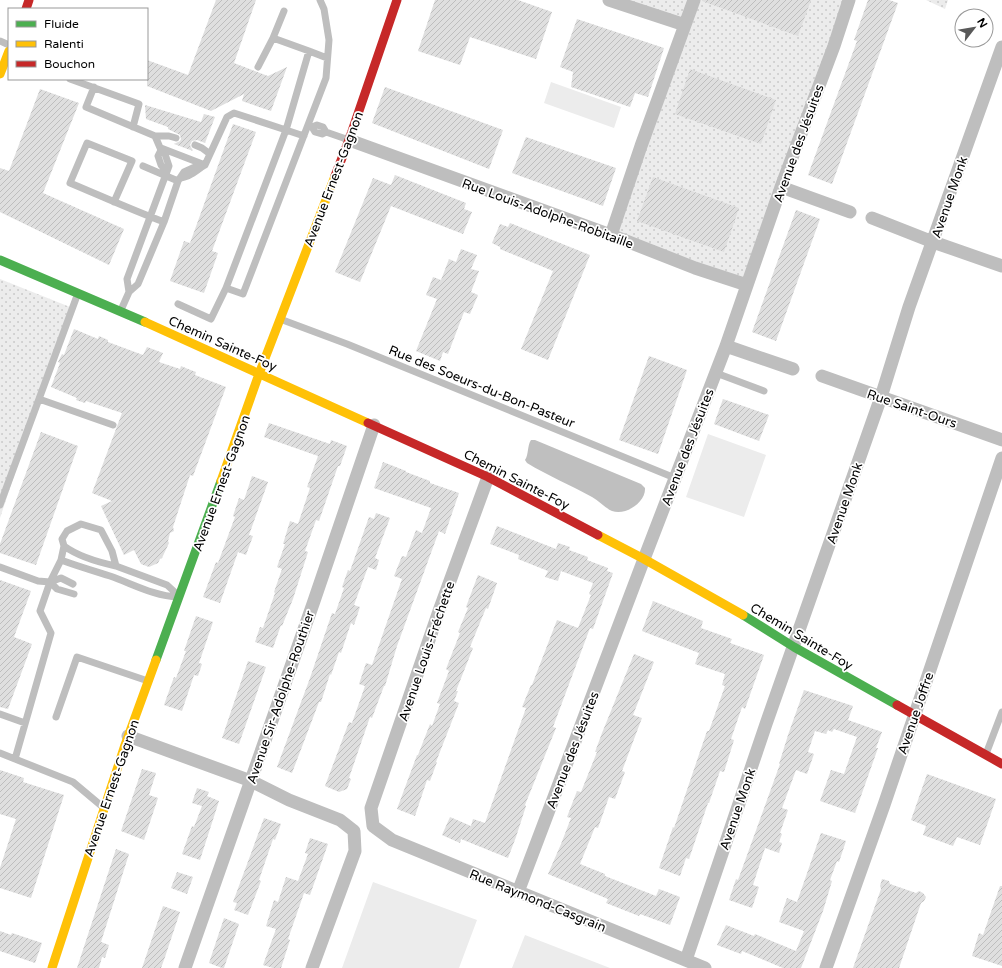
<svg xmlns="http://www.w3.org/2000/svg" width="1002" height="968" font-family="'Varela Round',sans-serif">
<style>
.grass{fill:url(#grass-dots)}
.garden{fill:#ececec}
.water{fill:#bfbfbf}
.building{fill:url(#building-hatch)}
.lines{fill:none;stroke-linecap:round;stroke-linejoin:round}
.lane{stroke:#bebebe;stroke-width:7}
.street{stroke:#bebebe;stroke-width:13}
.fast{stroke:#4caf50;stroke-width:9}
.slow{stroke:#ffc107;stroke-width:9}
.jam{stroke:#c62828;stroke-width:9}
.labels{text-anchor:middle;stroke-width:3.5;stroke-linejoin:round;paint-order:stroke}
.street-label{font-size:13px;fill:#000;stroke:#fff}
</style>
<defs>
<pattern id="grass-dots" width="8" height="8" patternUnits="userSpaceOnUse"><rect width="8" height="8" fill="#ececec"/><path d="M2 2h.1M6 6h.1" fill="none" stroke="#c9c9c9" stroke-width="1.8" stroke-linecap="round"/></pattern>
<pattern id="building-hatch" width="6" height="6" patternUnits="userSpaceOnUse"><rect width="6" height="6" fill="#dfdfdf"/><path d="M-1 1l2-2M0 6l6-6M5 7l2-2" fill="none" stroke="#bebebe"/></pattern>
</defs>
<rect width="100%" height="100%" fill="#fff"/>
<!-- grass -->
<path class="grass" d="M609,0H849L747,285L611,235L685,25Z
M926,0H948L945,9Z
M0,279L70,307L0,518Z"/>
<!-- garden -->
<path class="garden" d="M551,82L621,107L614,128L544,103Z
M708,434L766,455L744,517L686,497Z
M373,882L477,920L459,968H342Z
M525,935L610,968H512Z"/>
<!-- water -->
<path class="water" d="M531,440H535L641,484L645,488C646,502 626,516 612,511C605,508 599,501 592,497C571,485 548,476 527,463L525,460C529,454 527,446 531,440Z"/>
<!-- building -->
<path class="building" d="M216,0H256L234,63L268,76L287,67L271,111L242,101L244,94L211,111L147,86V60L188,75Z
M435,0H518L552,12L536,59L470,37L460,65L418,51Z
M702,0H811L798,36L702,1Z
M868,0H889L898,3L832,184L808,175L857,41L854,40Z
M577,19L664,48L648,97L635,93L630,107L571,87L573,72L560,67Z
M690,69L776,100L761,144L675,114Z
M385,87L503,130L489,169L372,123Z
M40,89L79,103L43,193L124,229L109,265L0,212V168L9,171Z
M145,105L201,122L204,114L215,117L205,143L197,140L192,141L190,145L193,151L174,144L180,141L181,139L180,135L168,129V127L146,119Z
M233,124L256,132L212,251L218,253L204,293L170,281L184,241L190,243Z
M526,137L616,168L603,206L512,173Z
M395,175L466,203L464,209L472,212L463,234L391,206L360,282L335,272L373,178L391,185Z
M653,177L739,208L724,252L637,221Z
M796,210L820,219L776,341L752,332Z
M510,223L590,255L548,360L521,349L553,271L500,249V247L492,243L500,224L508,227Z
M461,249L477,255L471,269L479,271L471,292L478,295L470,314L464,312L448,354L443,352L440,361L416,351L437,299L426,295L433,277L441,280L449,259L456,262Z
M74,329L98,339L99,336L108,340V342L143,355L147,347L163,353L159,362L180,369L181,366L188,369L196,372L195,375L226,387L193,476L190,475L173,527L174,531L170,533L168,541L169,543L162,558L160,559L158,563L149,567L141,564L134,550L124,555L101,506L112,501L92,493L122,413L86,401L85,403L76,400L77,398L51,387L60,363L58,362L62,354L64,355Z
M649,356L687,370L658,454L619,440Z
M723,399L769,415L759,441L714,424Z
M269,423L330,444L331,440L347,446L340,466H338L319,521L316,520L305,551L308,552L293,599L282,626L281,625L273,648L255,642L260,627L263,628L275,593L274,592L282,569L277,567L285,544H283L290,521L298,524L310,488L307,487L318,456L264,437Z
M41,432L78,446L36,565L0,553V544Z
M383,462L406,471V472L430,481V483L459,493L445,534L439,531L397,646L385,686H384L372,718L370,717L349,778L351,779L347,789L339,792L325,786L349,722L352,723L365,686L359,684L366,663L372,665L402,579L394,576L402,556L406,557L416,530L422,533L431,508L374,488Z
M252,476L268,482L249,535L253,536L246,555L238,552L220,603L203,597L216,562L218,563L235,517L233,516L239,498L244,500Z
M376,513L390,518L375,558L379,560L376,570L368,567L354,605L360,607L354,625L351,623L341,653L339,652L331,675L330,674L321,702H319L292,773L277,767L310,678L332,613L335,614L344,588L342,587L348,570L350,571L369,517L374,519Z
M497,526L556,549L558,543L570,547L569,550L588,557L587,560L608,568L607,571L613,573L593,629L590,628L553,727L556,728L525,805L526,806L516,837L508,858L461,839L460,843L442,835L450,817L471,826L473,819L485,823L526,708L522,707L531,685H532L557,620L578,628L591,595L589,594L593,583L561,571L558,581L545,577L548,571L518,559L519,555L490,544Z
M478,575L497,583L488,609L486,608L470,647L473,648L456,691H458L454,701L459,703L436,762H437L430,781L427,780L415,816L397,809L417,755H418L430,724L432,726L440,704L437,703L449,671L446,669L460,633L458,632L468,608L466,607Z
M0,580L31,591L14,637L32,644L8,709L0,707Z
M653,601L703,621L701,628L732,639L730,643L764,655L745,709L742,707L731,739L734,740L724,772L720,771L709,803H708L689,859L686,858L680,876L659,868L673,827L674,828L707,731H709L725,686L722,685L725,674L695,664L699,653L642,631Z
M196,616L213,622L199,663L202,664L198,676L194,675L182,711L164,705L174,677L176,678L186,651H184Z
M634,654L654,662L633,715L642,718L622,771L625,772L615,799L609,797L598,828L595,827L580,864L605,874V876L656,896L659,889L680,897L670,925L640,914L639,916L606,903L608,899L548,874L561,844L571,818L567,817L577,791L581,792L597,752H595L602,733Z
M248,661L266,667L239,744L222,738Z
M804,690L853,706L848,720L882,732L876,748H878L855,813L820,801L831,770L844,774L857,737L834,729L832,732L828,730L826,734L815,731L808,752L814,754L807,774L796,770L782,808L788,810L780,833L782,834L779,842L782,843L779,853L765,848L753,885L759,887L752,908L729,900L736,879L738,880L780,764H779L788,735Z
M142,769L156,773L149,795L158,798L144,840L121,831Z
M0,770L24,778L23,782L64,795L31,898L0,888V868L16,819L0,814Z
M927,774L996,799L980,845L957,837L953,846L923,835L926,826L911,820Z
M197,788L209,792L207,796L219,801L200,860L182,854L192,826L194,827L202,806L192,803Z
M264,818L281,824L275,840L273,839L259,880L261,881L248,915L234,910L237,903L233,902Z
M821,833L846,841L839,862L837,861L830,880L832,881L823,911L801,968H783L742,951L741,954L717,945L726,925L754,936L755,934L796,951L804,931L779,922L787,898L797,902Z
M310,838L328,844L310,895L304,893L288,939L290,940L281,968H273L263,965L276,929L266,926L274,900L278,902L286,877L298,881L308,854L305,853Z
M116,849L129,854L101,942L109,945L105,958L102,957L99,968H77Z
M177,872L193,877L187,894L171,888Z
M882,879L889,881L890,884L916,893L919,891L923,893L926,897L924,901L921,903L899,968H853L881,889L880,886Z
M1000,886H1002V966L972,956L979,933L983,935Z
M163,906L180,912L165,957L161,968H142Z
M224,918L239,924L224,968H222L209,963Z
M0,931L11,935L12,933L42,943L35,963L0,951Z"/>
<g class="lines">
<!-- lane -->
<path class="lane" d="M273,38L284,11
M0,41L9,45
M258,67L273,38L309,51
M70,79L139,104L133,127
M94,87L86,107L155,136L161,150L165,154L169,166L127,279L129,292
M308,126L312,127L317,125L323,127L326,132
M312,127L315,132L322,134L326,132L349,140
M155,136H169L176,138
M304,136L286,130L309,51L327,58
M195,145L202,148L210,154
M161,148L205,165
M161,150L158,156L161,165L166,171
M143,166L178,181
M181,178C193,176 196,170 205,165L227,117L234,113L286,130L226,288L243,294L326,78L329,40L324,9L320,0
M114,202L132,161L87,143L70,183C101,196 132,210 164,222
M178,304L211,319L226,288
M121,310L129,292L138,284L164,222L178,181L184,172L195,167L200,168
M280,319L347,344L675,478
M716,373L764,391
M39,399L113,425
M0,505L78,293
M64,546C79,557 97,562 116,566
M61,560L64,546L62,539L67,531L81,524L101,530L112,551L116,566L167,585L178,595
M0,567L38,581L50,582L57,589L74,594
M50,582L61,578L73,584
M0,714L25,723
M56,717L77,657L148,681
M0,753L15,759L51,633L40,611L50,582L61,560C77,566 94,571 110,576C133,584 154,596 178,597
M986,754L1002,712
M15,759L73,782L104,808"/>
<!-- street -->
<path class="street" d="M609,0L685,25
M349,140L611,235L695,268L747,285
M781,187L850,212
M872,218L933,242L1002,266
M611,235L641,146L694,0
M726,346L793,369
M822,376L1002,440
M488,477L439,611L371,808L373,826L392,840L705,968
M128,736L251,781L289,800L340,820L354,831L355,851L312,968
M518,892L644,559L726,346L781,187L834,46L849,0
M686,960L766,724L881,397L909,307L1002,47
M185,968L314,601L374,425
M826,968L884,805L1002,458"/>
<!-- fast -->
<path class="fast" d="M0,260L145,322
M743,615L794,647L897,705
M156,660L221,481"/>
<!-- slow -->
<path class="slow" d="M0,74L9,51
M145,322L368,423
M221,481L259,374L335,176
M598,535L644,559L743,615
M52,968L125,745L156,660"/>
<!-- jam -->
<path class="jam" d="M26,9L29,0
M335,176L349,140L397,0
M368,423L488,477L598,535
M897,705L1002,764"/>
</g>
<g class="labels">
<!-- street labels -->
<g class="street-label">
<text transform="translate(798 143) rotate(-70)" y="5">Avenue des Jésuites</text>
<text transform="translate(333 179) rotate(-69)" y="5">Avenue Ernest-Gagnon</text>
<text transform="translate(949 197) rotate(-71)" y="5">Avenue Monk</text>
<text transform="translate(548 213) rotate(20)" y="5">Rue Louis-Adolphe-Robitaille</text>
<text transform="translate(223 343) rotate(24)" y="5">Chemin Sainte-Foy</text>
<text transform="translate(482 386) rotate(22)" y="5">Rue des Soeurs-du-Bon-Pasteur</text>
<text transform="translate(912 408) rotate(19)" y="5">Rue Saint-Ours</text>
<text transform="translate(687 447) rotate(-69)" y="5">Avenue des Jésuites</text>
<text transform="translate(517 479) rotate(27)" y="5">Chemin Sainte-Foy</text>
<text transform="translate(221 483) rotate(-70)" y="5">Avenue Ernest-Gagnon</text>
<text transform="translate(844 503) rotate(-71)" y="5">Avenue Monk</text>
<text transform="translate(802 636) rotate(31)" y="5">Chemin Sainte-Foy</text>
<text transform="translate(426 651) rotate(-71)" y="5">Avenue Louis-Fréchette</text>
<text transform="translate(280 697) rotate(-71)" y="5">Avenue Sir-Adolphe-Routhier</text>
<text transform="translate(915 713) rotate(-71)" y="5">Avenue Joffre</text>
<text transform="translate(572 750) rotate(-69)" y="5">Avenue des Jésuites</text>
<text transform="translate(111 788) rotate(-71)" y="5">Avenue Ernest-Gagnon</text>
<text transform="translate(737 809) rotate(-71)" y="5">Avenue Monk</text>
<text transform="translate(538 900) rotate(22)" y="5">Rue Raymond-Casgrain</text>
</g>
</g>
<!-- legend -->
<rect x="8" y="8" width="140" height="72" fill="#ffffff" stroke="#999999"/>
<rect x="16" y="21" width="20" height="6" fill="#4caf50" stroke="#999999"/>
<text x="44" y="28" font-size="12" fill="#000000">Fluide</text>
<rect x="16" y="41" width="20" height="6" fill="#ffc107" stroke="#999999"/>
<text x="44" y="48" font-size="12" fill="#000000">Ralenti</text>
<rect x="16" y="61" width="20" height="6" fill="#c62828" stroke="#999999"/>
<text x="44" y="68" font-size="12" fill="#000000">Bouchon</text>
<!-- north arrow -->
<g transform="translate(974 28) rotate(59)"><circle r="19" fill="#ffffff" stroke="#999999"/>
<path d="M0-3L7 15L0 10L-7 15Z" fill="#595959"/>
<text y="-6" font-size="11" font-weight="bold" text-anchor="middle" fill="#000000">N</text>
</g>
</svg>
